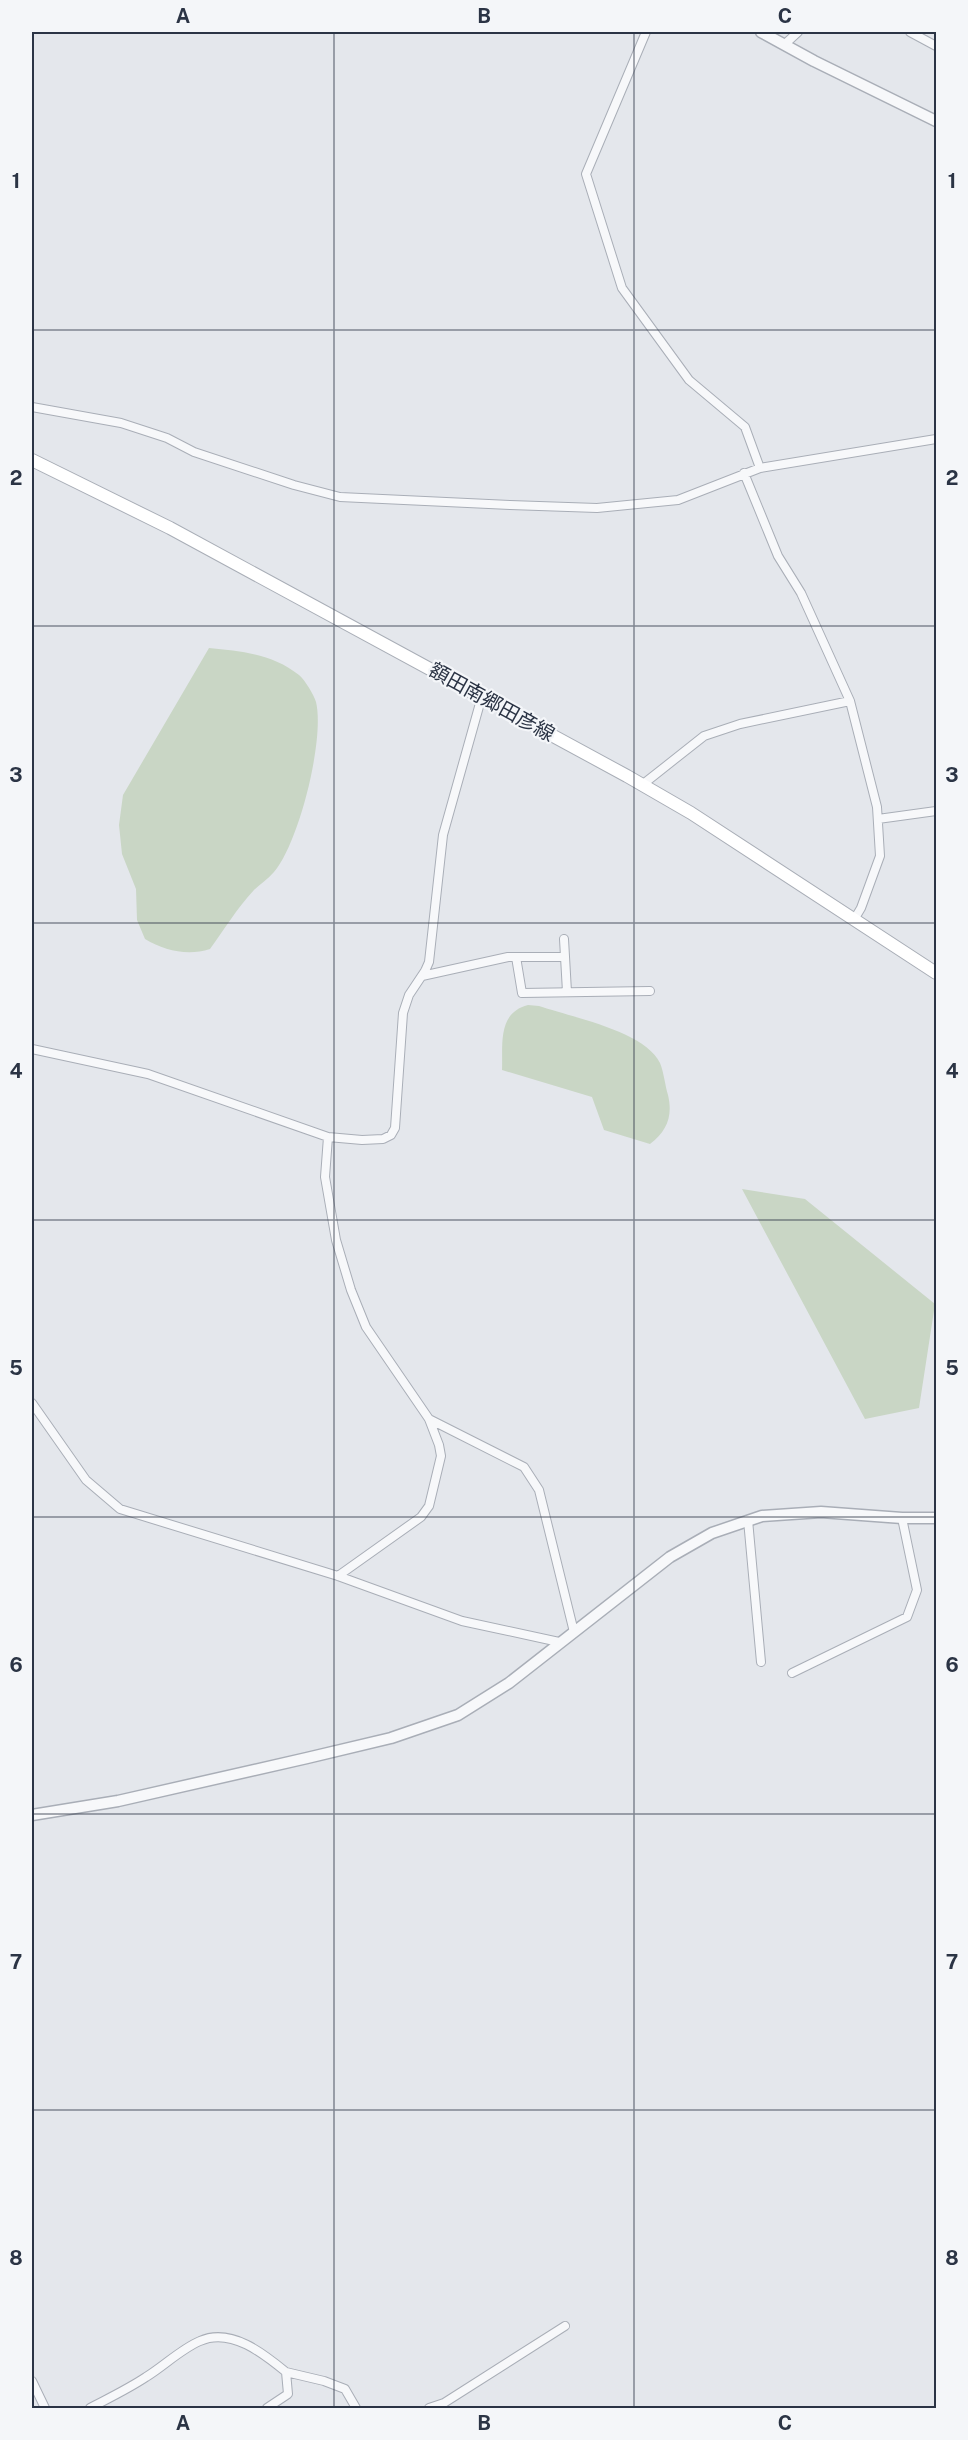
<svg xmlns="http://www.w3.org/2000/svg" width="968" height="2440" font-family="'Public Sans','Noto Sans JP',sans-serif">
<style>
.green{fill:#c9d6c5}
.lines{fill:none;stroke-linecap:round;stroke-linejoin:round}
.minor-casing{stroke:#a9aeb7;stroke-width:10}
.tertiary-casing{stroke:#a9aeb7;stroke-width:13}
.secondary-casing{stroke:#a9aeb7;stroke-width:14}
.minor{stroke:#f7f8fa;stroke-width:8}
.tertiary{stroke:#f7f8fa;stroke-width:10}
.secondary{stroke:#fff;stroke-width:12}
.grid{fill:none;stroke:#2b3445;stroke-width:1.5;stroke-opacity:0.55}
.labels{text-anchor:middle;stroke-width:4.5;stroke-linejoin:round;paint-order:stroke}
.street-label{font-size:20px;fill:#2b3445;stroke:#f4f6f9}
.neatline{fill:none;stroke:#2b3445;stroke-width:2}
.grid-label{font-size:20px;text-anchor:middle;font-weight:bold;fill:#2b3445}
</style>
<rect width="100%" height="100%" fill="#e4e7ec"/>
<!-- green -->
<path class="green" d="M209,648C241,651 273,654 299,675C305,680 314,695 316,702C325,739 299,843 274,872C268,879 260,884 254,890C237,908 224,930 210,949C188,956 165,951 145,939L137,920L136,889L122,854L119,825L123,795Z
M528,1005L539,1006C571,1017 645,1031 660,1063C664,1073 665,1085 668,1095C673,1116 667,1131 650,1144L604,1130L592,1097L502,1070C503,1045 497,1013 528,1005Z
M742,1189L805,1199L935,1304L919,1408L865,1419Z"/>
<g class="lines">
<defs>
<path id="minor" d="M646,32L586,174L622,288L689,380L745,427L760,468
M910,32L936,46
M785,44L798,32
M32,407L121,423L167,438L194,452L294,485L340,497L510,505L597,508L678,500L760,468L936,439
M744,473L778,556L801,593L850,701L877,807L880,856L861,908L855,918
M642,785L704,736L740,724L850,701
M878,819L936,811
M564,939L567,992
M516,957L522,993L650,991
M422,976L508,957H564
M32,1049L148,1074L328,1137L362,1140L383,1139L391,1135L395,1128L403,1013L409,995L425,971L429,962L443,835L482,696
M328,1137L325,1177L336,1240L351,1290L366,1327L429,1419L439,1445L441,1456L429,1506L421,1517L338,1576
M32,1403L86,1480L120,1509L338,1576L462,1621L559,1642
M429,1419L524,1467L539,1490L574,1632
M748,1520L761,1662
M792,1673L907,1617L917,1590L902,1518
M286,2372L324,2381L345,2389L356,2408
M32,2381L45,2408
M90,2408C109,2398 128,2389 146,2377C164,2366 181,2349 200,2341C231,2327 264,2354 286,2372L288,2394L267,2408
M429,2408L444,2403L565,2326"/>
<path id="tertiary" d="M761,32L814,61L936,121
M32,1815L118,1801L307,1758L391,1738L458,1715L509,1683L670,1557L712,1533L762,1516L821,1512L902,1518H936"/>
<path id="secondary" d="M32,460L170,528L627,776L691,813L936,973"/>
</defs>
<!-- minor casing -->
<use href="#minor" class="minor-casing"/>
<!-- tertiary casing -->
<use href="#tertiary" class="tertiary-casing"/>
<!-- secondary casing -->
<use href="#secondary" class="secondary-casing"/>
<!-- minor -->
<use href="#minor" class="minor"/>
<!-- tertiary -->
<use href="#tertiary" class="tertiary"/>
<!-- secondary -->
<use href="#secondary" class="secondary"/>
</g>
<!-- grid -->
<path class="grid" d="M334,32V2408M634,32V2408M32,330H936M32,626H936M32,923H936M32,1220H936M32,1517H936M32,1814H936M32,2110H936"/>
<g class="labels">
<!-- street labels -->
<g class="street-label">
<text transform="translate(492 702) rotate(29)" y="7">額田南郷田彦線</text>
</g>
</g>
<!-- border -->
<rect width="968" height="2440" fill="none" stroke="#f4f6f9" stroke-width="66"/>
<rect x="33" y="33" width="902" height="2374" class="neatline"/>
<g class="grid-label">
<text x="183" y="23">A</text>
<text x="484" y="23">B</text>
<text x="785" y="23">C</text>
<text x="16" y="188">1</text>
<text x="952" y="188">1</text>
<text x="16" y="485">2</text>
<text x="952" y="485">2</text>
<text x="16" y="782">3</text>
<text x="952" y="782">3</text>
<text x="16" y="1078">4</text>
<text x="952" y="1078">4</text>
<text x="16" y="1375">5</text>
<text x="952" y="1375">5</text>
<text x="16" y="1672">6</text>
<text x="952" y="1672">6</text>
<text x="16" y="1969">7</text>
<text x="952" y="1969">7</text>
<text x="16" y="2265">8</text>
<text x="952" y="2265">8</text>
<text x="183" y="2430">A</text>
<text x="484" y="2430">B</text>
<text x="785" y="2430">C</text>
</g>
</svg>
